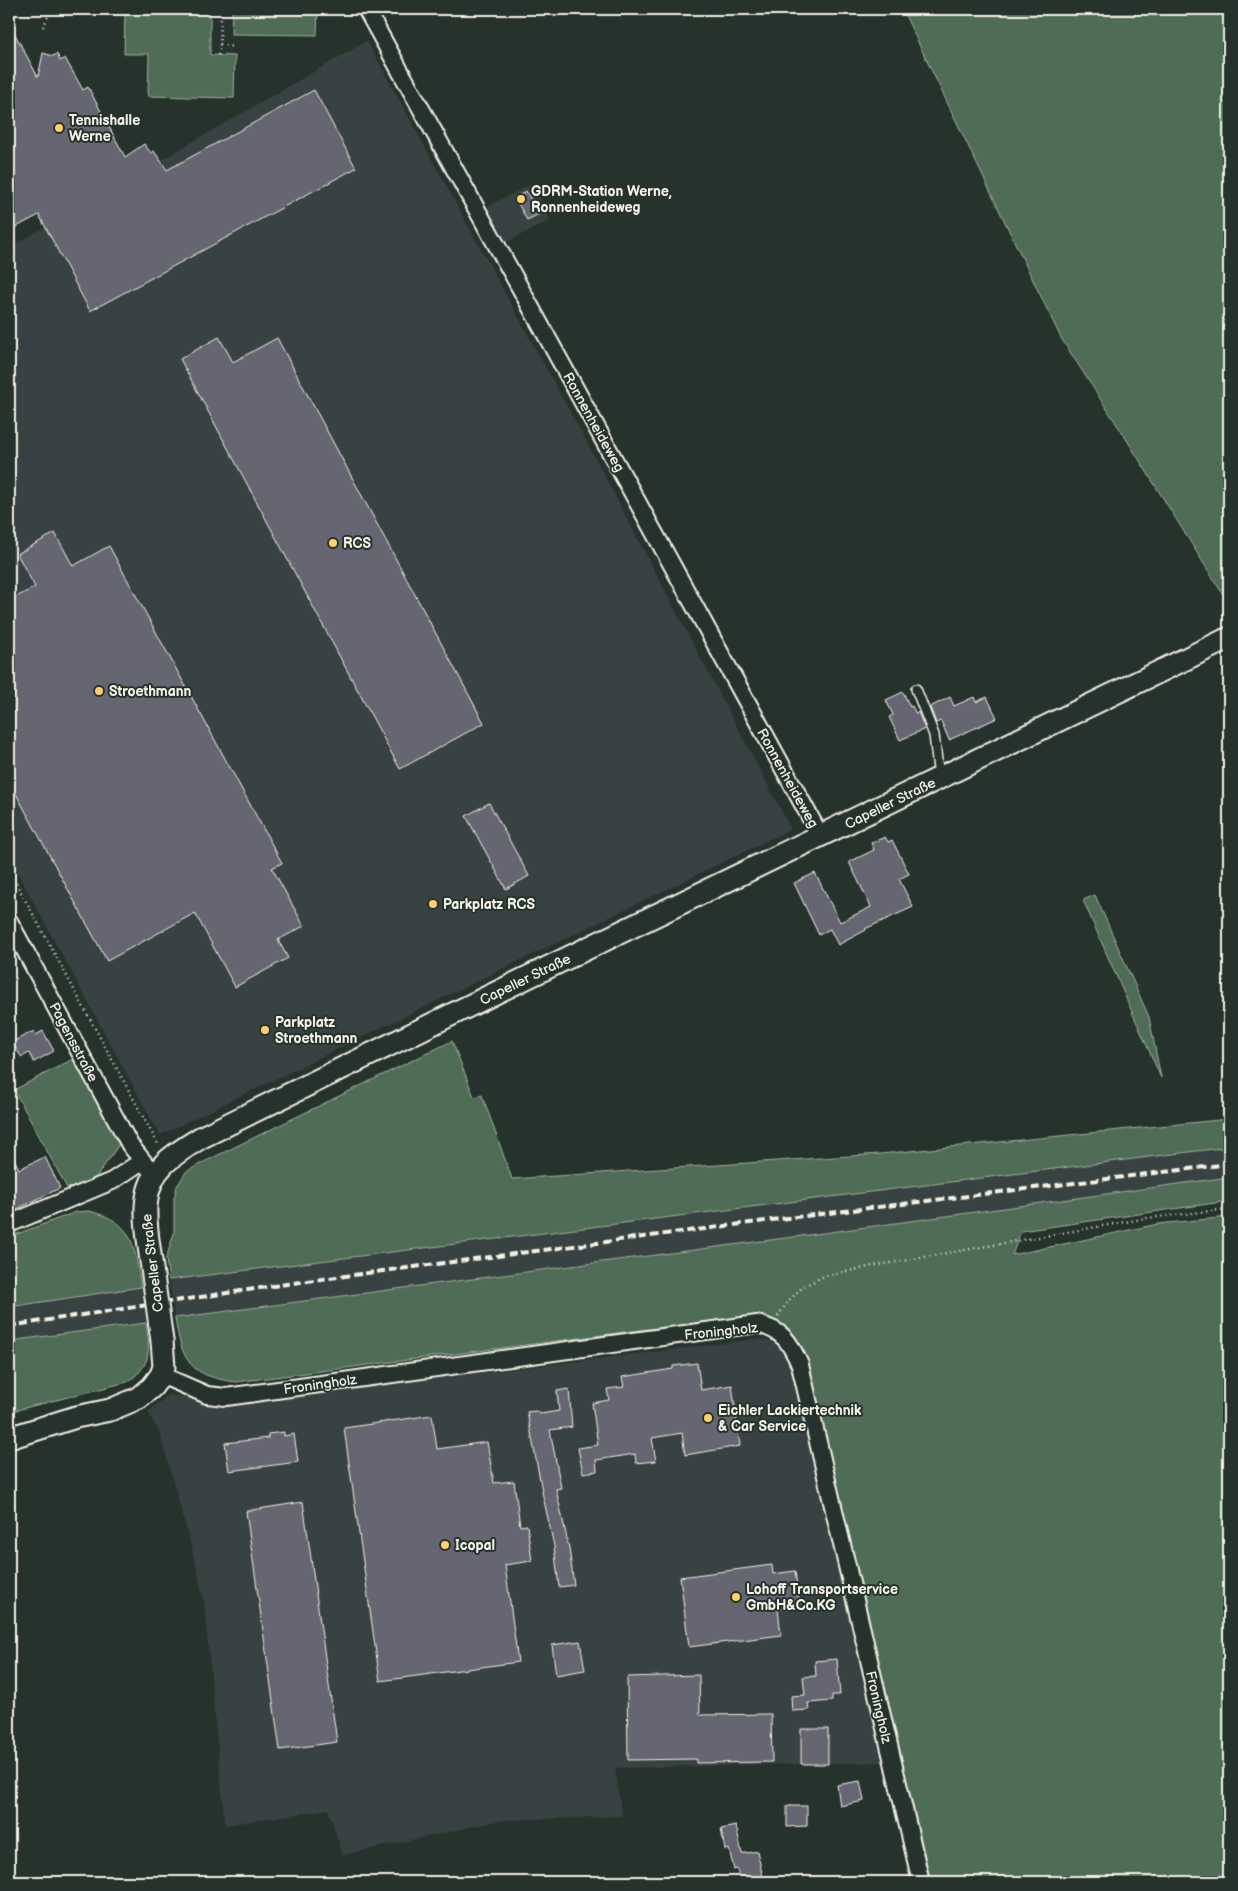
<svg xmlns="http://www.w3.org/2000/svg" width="1238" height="1891" font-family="'Balsamiq Sans',sans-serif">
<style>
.built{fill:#394242}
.green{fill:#4f6d56;stroke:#a2af9f}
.building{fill:#666673;stroke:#f4f1e8}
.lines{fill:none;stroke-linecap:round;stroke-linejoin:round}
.service-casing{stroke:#f4f1e8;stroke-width:12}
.minor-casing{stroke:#f4f1e8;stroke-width:20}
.tertiary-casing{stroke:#f4f1e8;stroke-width:25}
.path{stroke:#f4f1e8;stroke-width:2.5;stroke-dasharray:1 4;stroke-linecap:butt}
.service{stroke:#26332d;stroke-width:9}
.minor{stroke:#26332d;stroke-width:16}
.tertiary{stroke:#26332d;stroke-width:21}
.rail{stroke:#f4f1e8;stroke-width:4;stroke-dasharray:8 4;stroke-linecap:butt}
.tertiary-bridge-casing{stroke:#f4f1e8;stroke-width:25;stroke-linecap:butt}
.tertiary-bridge{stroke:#26332d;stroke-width:21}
.poi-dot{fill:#ffd166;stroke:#26332d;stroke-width:2}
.labels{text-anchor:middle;stroke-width:4;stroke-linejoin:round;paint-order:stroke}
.poi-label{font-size:14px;font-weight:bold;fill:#f4f1e8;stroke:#26332d;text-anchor:start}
.street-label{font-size:14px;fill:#f4f1e8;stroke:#26332d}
</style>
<rect width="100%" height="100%" fill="#26332d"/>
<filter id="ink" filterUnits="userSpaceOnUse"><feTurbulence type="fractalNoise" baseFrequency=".02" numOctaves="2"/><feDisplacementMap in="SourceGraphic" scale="10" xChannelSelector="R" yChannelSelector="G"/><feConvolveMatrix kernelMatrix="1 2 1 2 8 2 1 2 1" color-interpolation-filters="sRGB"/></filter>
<g filter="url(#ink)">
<!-- built -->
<path class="built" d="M367,41L587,443L791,829L160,1135L9,857V248Z
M533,183L550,220L505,243L485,208Z
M1229,1147V1177L816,1234L175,1318L169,1280Z
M141,1287L146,1323L9,1341V1307Z
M758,1339L776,1342L785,1352L791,1367L885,1762L615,1768L622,1816L502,1820L343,1855L328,1809L225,1825L204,1601L195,1560L160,1433L148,1412L168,1395L184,1397L213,1406Z"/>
<!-- green -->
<path class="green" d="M99,9H185V12L210,13V55L235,56L234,98L148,96L149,54H124L125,11H99Z
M232,9H318L317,35L231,34Z
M902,9H1229V604L1125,437L1061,338Z
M1095,895L1149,1017L1161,1078L1083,900Z
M452,1041L474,1097L482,1095L512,1179L880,1154L1229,1119V1147L169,1280L166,1259L174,1233V1198L177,1186L186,1172L202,1163Z
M73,1059L120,1143L90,1186L67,1188L14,1090Z
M1229,1177V1201L1021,1231L1012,1255L1158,1224L1229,1217V1882H931L872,1637L809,1363C798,1335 789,1322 758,1315L236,1382C190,1376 182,1362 175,1318L816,1234Z
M89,1211C135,1222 134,1245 141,1287L9,1307V1237L76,1212Z
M146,1323C150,1350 152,1366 127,1382L9,1412V1341Z"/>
<!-- building -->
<path class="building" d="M9,23L38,77L43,53L53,56L57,54L60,61L65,58L83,90L88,87L125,157L144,144L151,153L154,151L167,170L314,90L356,168L90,311L39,215L9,231Z
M526,191L539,214L527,220L515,198Z
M219,337L233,362L277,338L484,723L400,769L180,359Z
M55,533L73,566L109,546L282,863L272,868L304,926L278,940L288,958L235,987L195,913L107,961L9,781V601L35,587L17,554Z
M903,692L910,707L912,706L916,714L918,712L925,729L900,740L889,717L893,715L886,700Z
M950,697L954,706L974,697L976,702L987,697L997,718L949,740L941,721L936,723L930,707Z
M489,803L529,876L506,889L466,816Z
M885,837L888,842L892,840L909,874L899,879L913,907L865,929L866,930L838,945L830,929L819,935L794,883L815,873L840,922L871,907L849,862L874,850L871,843Z
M34,1031L36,1035L43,1031L54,1051L34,1062L29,1053L22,1057L20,1055L12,1042Z
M9,1148L19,1169L45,1157L60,1188L9,1213Z
M697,1363L701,1390L732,1385L740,1446L685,1455L682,1433L652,1438L656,1461L636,1463L635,1454L596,1460L597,1471L583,1473L578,1448L598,1445L592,1403L609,1400L607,1389L624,1387L622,1377L673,1369V1366Z
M569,1389L572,1427L550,1430L561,1488L556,1489L569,1548L574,1585L559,1587L554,1546L543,1496L527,1412L536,1411L540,1414L559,1411L557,1391Z
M432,1415L437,1449L487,1442L494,1483L514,1481L520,1526L527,1525L532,1561L505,1565L518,1662L380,1681L344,1428Z
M284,1432V1436L294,1434L298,1462L229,1471L225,1443L268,1438V1434Z
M303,1502L337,1742L280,1750L246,1511Z
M772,1565L773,1574L795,1571L800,1607L778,1609L781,1635L689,1647L680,1577Z
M580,1641L585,1670L556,1675L552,1645Z
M837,1659L840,1695H832V1701L808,1703L809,1710L792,1711L791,1696L805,1695L803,1677L816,1676L815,1661Z
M699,1675L700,1715L771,1714L772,1762L696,1763V1759L628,1760L627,1677Z
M801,1729H828V1764H801Z
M860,1781L864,1801L840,1806L837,1785Z
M787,1806H807V1826L787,1827Z
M736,1826L742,1854L757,1851L764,1882H740L737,1869L734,1870L729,1849L725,1850L721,1829Z"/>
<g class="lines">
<defs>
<path id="service" d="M916,689L934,735L939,778"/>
<path id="minor" d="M366,9L518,284L821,837
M9,921L130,1145L155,1176
M9,1224L112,1181L142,1161
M161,1375L207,1395L226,1397L757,1324C783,1330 790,1342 800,1365L921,1882"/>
<path id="tertiary" d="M151,1261C147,1230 137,1190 164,1164C175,1153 189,1145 202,1137L526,978L1229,638
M9,1438L76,1417L110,1410L139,1398L152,1387L161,1375L164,1367L162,1341"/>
</defs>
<!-- service casing -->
<use href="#service" class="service-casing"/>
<!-- minor casing -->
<use href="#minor" class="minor-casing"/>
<!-- tertiary casing -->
<use href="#tertiary" class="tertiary-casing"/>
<!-- path -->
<path class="path" d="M196,13V9
M43,27L52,9
M220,44L233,47
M218,55L220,44L221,9
M9,870L159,1146
M778,1316L788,1301L804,1286L824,1276L873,1266L1148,1218L1229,1209"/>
<!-- service -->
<use href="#service" class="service"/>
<!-- minor -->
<use href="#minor" class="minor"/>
<!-- tertiary -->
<use href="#tertiary" class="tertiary"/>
<!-- rail -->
<path class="rail" d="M9,1326L307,1281L780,1219L1229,1164"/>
<defs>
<path id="tertiary-bridge" d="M151,1261L162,1341"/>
</defs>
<!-- tertiary-bridge casing -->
<use href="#tertiary-bridge" class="tertiary-bridge-casing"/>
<!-- tertiary-bridge -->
<use href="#tertiary-bridge" class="tertiary-bridge"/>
</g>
</g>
<!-- markers -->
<g class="poi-dot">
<circle cx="59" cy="128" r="5"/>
<circle cx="521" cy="199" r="5"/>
<circle cx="333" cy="543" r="5"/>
<circle cx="99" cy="691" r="5"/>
<circle cx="433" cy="904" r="5"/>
<circle cx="265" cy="1030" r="5"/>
<circle cx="708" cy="1418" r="5"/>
<circle cx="445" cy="1545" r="5"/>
<circle cx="736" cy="1597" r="5"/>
</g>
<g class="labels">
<!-- poi labels -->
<g class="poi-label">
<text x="69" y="125">Tennishalle<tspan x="69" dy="16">Werne</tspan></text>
<text x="531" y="196">GDRM-Station Werne,<tspan x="531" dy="16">Ronnenheideweg</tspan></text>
<text x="343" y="548">RCS</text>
<text x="109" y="696">Stroethmann</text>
<text x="443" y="909">Parkplatz RCS</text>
<text x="275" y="1027">Parkplatz<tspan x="275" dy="16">Stroethmann</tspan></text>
<text x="718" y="1415">Eichler Lackiertechnik<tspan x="718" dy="16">&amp; Car Service</tspan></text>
<text x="455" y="1550">Icopal</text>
<text x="746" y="1594">Lohoff Transportservice<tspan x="746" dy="16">GmbH&amp;Co.KG</tspan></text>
</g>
<!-- street labels -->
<g class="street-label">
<text transform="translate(594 422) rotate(61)" y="5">Ronnenheideweg</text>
<text transform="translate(788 778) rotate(61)" y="5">Ronnenheideweg</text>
<text transform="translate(890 803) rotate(-26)" y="5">Capeller Straße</text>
<text transform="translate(525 979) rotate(-26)" y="5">Capeller Straße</text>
<text transform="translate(74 1042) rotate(62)" y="5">Pagensstraße</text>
<text transform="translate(152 1263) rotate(-97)" y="5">Capeller Straße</text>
<text transform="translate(721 1331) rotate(-6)" y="5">Froningholz</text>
<text transform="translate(320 1384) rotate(-8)" y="5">Froningholz</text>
<text transform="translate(879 1707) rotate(77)" y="5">Froningholz</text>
</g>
</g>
<!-- margin -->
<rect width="1238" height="1891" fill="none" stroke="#26332d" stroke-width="30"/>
<rect x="15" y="15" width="1208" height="1861" fill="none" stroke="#f4f1e8" stroke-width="2" filter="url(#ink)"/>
</svg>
